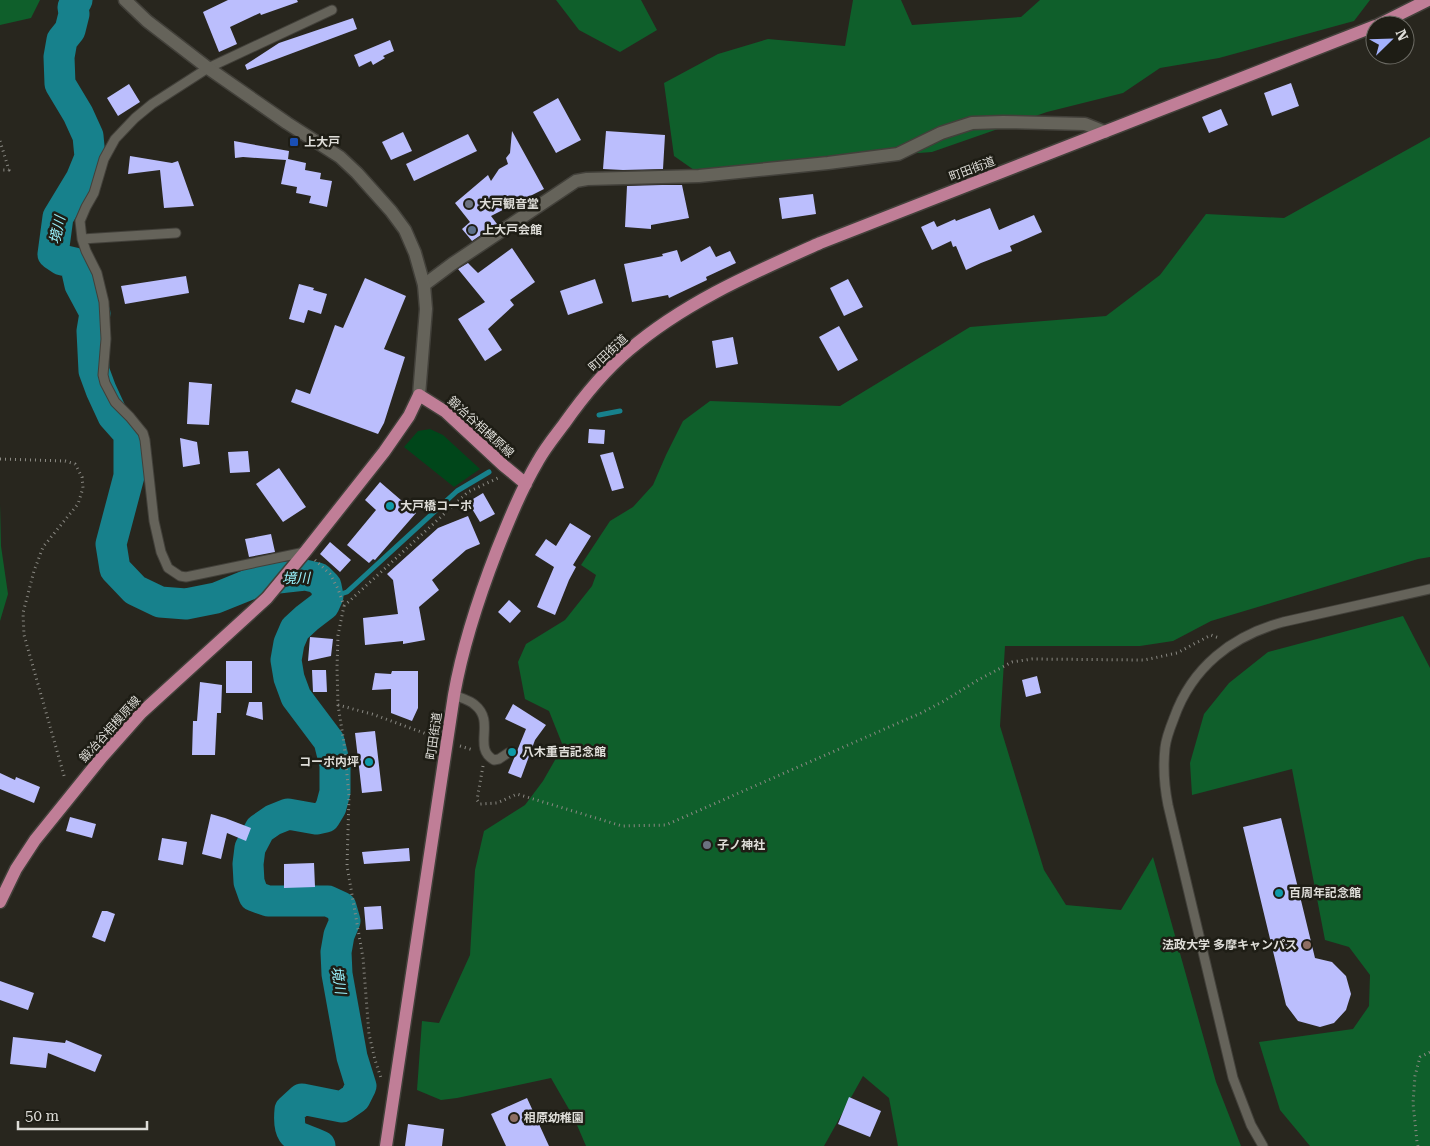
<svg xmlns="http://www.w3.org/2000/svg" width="1430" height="1146" font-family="'Roboto Serif','Noto Sans JP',serif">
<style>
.green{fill:#00461a}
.forest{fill:#0f5f2b}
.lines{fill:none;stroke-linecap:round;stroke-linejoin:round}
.stream{stroke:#17818c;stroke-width:5}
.river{stroke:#17818c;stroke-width:31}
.building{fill:#bbbefd}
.service-casing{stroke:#42403a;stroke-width:11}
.minor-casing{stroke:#42403a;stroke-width:15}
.tertiary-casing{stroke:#42403a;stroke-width:15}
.primary-casing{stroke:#42403a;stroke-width:15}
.path{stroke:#8a8983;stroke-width:3;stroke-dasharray:1 4;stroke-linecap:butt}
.service{stroke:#65635a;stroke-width:9}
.minor{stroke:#65635a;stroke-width:12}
.tertiary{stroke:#65635a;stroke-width:12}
.primary{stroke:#c07e97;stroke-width:12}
.transit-dot{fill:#1a4fb4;stroke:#1e1d15;stroke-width:2}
.worship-dot{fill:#6b7280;stroke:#1e1d15;stroke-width:2}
.service-dot{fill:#5c6f8a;stroke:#1e1d15;stroke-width:2}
.culture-dot{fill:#0f9aa8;stroke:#1e1d15;stroke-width:2}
.education-dot{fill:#8d6e63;stroke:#1e1d15;stroke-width:2}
.labels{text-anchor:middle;stroke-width:5;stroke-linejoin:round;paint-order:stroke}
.poi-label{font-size:12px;font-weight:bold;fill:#deddd8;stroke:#1e1d15;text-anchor:start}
.street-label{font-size:12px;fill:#deddd8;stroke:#1e1d15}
.water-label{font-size:14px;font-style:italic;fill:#9af1fb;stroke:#1e1d15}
</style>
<rect width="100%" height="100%" fill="#28261e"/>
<!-- green -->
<path class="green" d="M430,429L443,435L480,469L454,487L404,447L418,431Z"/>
<!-- forest -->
<path class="forest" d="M0,0H40L31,18L0,25Z
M556,0H641L657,30L620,52L579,30Z
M853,0H901L912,25L1021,17L1040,0H1370L1354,21L1219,58L1160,68L1123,93L1047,112L932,152L694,170L674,156L664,83L718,54L768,39L845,46Z
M1430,137V557L1418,559L1211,621L1173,641L1140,646H1005L1000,726L1044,870L1066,905L1121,910L1153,857L1216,1082L1241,1146H898L889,1098L863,1076L824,1146H586L574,1118L551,1078L457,1098L441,1100L417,1090L422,1021L439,1023L470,955L475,870L484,831L525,805L543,781L563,746L549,711L525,699L518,662L526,644L565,620L592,586L596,575L581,565L610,521L633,507L653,485L666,455L683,421L710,401L840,406L970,327L1106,316L1160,275L1206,214L1284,218Z
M0,504L1,546L8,594L0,621Z
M1403,616L1430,668V1146H1310L1280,1110L1259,1042L1353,1029L1369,1006L1370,975L1349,947L1325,940L1292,769L1192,795L1190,763L1204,714L1229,683L1268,652Z"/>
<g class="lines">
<!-- stream -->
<path class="stream" d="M599,415L620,411
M328,596H335L347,592L457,491L489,472"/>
<!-- river -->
<path class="river" d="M77,0L73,7L74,14L70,30L62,40L59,57L60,84L78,114L88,136L90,157L81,179L58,217L53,254L62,260L75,263L80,285L95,313L92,331L94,371L101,390L113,416L129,434V476L111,544L115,569L135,590L160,602L186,604L216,598L260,580L305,575L318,578L326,586L328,596L324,605L307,618L295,629L289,643L286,660L289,678L296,697L329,741L335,765V792L331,807L325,817L316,819L288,814L273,820L260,829L250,848L248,864L249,882L254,896L268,901H328L341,907L345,921L339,935L336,952L337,974L352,1057L361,1086L355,1098L342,1107L302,1099L290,1110C287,1140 297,1135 320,1146"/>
</g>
<!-- building -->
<path class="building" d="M228,0H297L298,2L261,15L260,13L230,27L237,44L219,52L203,12Z
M353,18L357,29L247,70L245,65L279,43Z
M390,40L394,51L383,56L385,58L373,65L371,61L359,67L354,55Z
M1291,83L1299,106L1272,116L1264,93Z
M129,84L140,102L118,116L107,98Z
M558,98L581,140L556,153L533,112Z
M1221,109L1228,125L1209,133L1202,117Z
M512,131L544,189L491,216L497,224L472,241L462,229L470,222L455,203L488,175L491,181L499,169L508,164L506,158L510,153Z
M606,131L665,135L663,169L623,170L603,169Z
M403,132L412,151L391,160L382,142Z
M468,134L477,151L414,181L406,164Z
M234,141L289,151L288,159L306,163L305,170L321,173L320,179L332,181L327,207L309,203L311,196L296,193L297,187L281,184L286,160L243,157L235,158Z
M130,156L172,163L178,161L194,206L164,208L160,170L128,174Z
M662,185H682L689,218L651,225V229L625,227L627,186Z
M813,194L816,214L782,219L779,198Z
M990,208L999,230L1034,215L1042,232L1010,246L1012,251L981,263L966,270L956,246L953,247L951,241L932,250L921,227L934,221L937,227L955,219L956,221Z
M710,246L716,257L730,251L736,263L706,277L707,280L669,298L668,295L632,302L624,264L663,256L662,254L677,250L681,262Z
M512,248L535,282L510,300L514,305L488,329L502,350L485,361L458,319L485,302L458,269L468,263L478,273Z
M186,276L189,293L125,304L121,286Z
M365,278L406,296L384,349L405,357L384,423L378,434L291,402L296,389L310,394L335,325L343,328Z
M595,279L603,303L568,315L560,291Z
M848,279L863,307L844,316L830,288Z
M299,284L314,288L313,290L327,294L321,314L308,310L304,323L289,319Z
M839,326L858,360L838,371L819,337Z
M733,337L738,364L716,368L712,341Z
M189,382L212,384L209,425L187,424Z
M589,429L605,430L604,444L588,443Z
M180,438L197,442L200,464L183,467Z
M248,451L250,472L230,473L228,452Z
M613,452L624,488L612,491L600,455Z
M279,468L306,507L283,522L256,484Z
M380,482L416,513L375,560L373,559L369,563L347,545L376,510L365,500Z
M483,493L495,514L480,522L468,502Z
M468,516L480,544L466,550L432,580L439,590L419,607L425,640L403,644V641L365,645L363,618L398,614L393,580L387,574L438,528Z
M570,523L591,536L573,565L576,567L569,580L555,615L537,607L554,567L535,555L546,539L556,546Z
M271,534L275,552L249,557L245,539Z
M330,542L351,560L340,572L320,554Z
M509,600L521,611L510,623L498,612Z
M310,637L333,639L331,656L308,661Z
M226,661H252V693H226Z
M312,670H326L327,692H313Z
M392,671H418V708L412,721L391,713V689L372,690L375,673L391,674Z
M1037,676L1041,693L1026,697L1022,680Z
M200,682L222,685L221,713H217L215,755H192L193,721H197Z
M249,702H262L263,720L246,715Z
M513,704L546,725L535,740L521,778L508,773L526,729L505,719Z
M375,731L382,791L362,793L355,733Z
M0,773L15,780L16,777L40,787L34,803L0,789Z
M211,814L225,818L251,828L246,841L227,833L221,859L202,854Z
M70,817L96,824L92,838L66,831Z
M1281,818L1315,958L1332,962L1346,976L1351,994L1346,1010L1334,1023L1320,1027L1298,1021L1286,1005L1243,827Z
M162,838L187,842L183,865L158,860Z
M409,848L410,861L364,864L362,852Z
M314,863L315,887L284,888V864Z
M381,906L383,929L366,930L364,907Z
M102,911H107L115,914L105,942L92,937Z
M0,981L34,993L28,1010L0,1000Z
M13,1037L65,1043L66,1040L102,1055L95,1072L48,1053L46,1068L10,1064Z
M849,1097L881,1111L870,1137L838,1124Z
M527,1098L549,1146H506L491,1114Z
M408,1124L444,1129L442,1146H405Z"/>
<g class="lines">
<defs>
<path id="service" d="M82,239L176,233
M305,552L186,577L180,576L168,568L161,552L154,521L145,440L143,433L130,417L115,402L105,383L103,375L106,339L104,302L97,273L86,251L82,239L80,221L86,207L94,193L104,159L115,139L135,118L152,104L208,68L332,10
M454,695C461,698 470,700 475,705C496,722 472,748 494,760L499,759L508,753
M1263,1146L1251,1125L1233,1078L1168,805C1164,785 1163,767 1165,748C1166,738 1170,728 1174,718C1192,667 1232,636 1283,622L1430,589"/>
<path id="minor" d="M424,285L452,264L576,181L587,179L699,176L828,163L898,154L941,133L972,123L1003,122L1085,124L1105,132"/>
<path id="tertiary" d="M125,0L147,21L208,68L287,123L340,157L357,173L391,211L405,230L415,253L424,285L426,309L419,395"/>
<path id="primary" d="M1378,25L1428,0
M0,902L16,869L35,840L102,757L141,713L267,598L305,552L384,452L409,416L419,395L446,412L503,465L526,484
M386,1146L454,695C463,644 478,599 497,550C509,520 521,490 538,461C545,448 555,436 564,424C583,397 604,371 629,350C685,302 753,273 820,243L1375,26"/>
</defs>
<!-- service casing -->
<use href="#service" class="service-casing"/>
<!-- minor casing -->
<use href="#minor" class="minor-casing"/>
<!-- tertiary casing -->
<use href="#tertiary" class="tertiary-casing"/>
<!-- primary casing -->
<use href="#primary" class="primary-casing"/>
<!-- path -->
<path class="path" d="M0,141L9,170H0
M0,459L65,461L75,464L82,477L83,488L78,504L43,547L34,571L23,613L24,635L65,779
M315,560L330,574L338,589L344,606L338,635L337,668L338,705L344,743L349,796L347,866L363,958L369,1034L375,1060L381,1078
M344,606L468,492L498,478
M338,705L372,714L435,737
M460,746L473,750
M483,766L477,800L480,804L497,803L517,794L622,826L666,825L921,713L944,701L978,680L1012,662L1032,659L1144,660L1177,653L1211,635L1219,638
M1418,1146L1417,1142L1413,1103L1415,1076L1420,1057L1430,1052"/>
<!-- service -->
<use href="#service" class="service"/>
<!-- minor -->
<use href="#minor" class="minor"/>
<!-- tertiary -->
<use href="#tertiary" class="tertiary"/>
<!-- primary -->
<use href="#primary" class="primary"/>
</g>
<!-- markers -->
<rect class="transit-dot" x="289" y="137" width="10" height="10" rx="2.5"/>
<g class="worship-dot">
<circle cx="469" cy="204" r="5"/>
<circle cx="707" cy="845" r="5"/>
</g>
<circle class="service-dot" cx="472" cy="230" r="5"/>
<g class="culture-dot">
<circle cx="390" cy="506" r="5"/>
<circle cx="512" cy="752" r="5"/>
<circle cx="369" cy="762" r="5"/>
<circle cx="1279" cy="893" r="5"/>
</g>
<g class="education-dot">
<circle cx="1307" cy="945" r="5"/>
<circle cx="514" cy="1118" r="5"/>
</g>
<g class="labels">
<!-- poi labels -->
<g class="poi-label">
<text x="304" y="146">上大戸</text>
<text x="479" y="208">大戸観音堂</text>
<text x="482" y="234">上大戸会館</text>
<text x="400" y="510">大戸橋コーポ</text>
<text x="522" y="756">八木重吉記念館</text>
<text x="359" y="766" text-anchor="end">コーポ内坪</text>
<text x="717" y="849">子ノ神社</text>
<text x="1289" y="897">百周年記念館</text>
<text x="1297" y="949" text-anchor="end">法政大学 多摩キャンパス</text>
<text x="524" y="1122">相原幼稚園</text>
</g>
<!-- street labels -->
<g class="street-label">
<text transform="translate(972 169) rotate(-21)" y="4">町田街道</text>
<text transform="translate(608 353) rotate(-43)" y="4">町田街道</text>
<text transform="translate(481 427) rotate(42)" y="4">鍛冶谷相模原線</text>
<text transform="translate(110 729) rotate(-48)" y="4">鍛冶谷相模原線</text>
<text transform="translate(434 736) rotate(-82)" y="4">町田街道</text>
</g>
<!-- water labels -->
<g class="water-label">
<text transform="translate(57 230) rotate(-78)" y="5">境川</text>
<text transform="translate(296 578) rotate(-1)" y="5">境川</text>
<text transform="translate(339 980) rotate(81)" y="5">境川</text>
</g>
</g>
<!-- north arrow -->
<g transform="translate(1390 40) rotate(67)"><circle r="24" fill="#1e1d15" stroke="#6b6a63"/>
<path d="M0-4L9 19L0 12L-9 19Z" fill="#a4b2fc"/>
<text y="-8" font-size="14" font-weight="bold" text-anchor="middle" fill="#deddd8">N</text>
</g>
<!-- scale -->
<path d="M18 1121v8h129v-8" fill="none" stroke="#deddd8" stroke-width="2.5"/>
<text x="25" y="1121" font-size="15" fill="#deddd8" stroke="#1e1d15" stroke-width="4" paint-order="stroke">50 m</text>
</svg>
